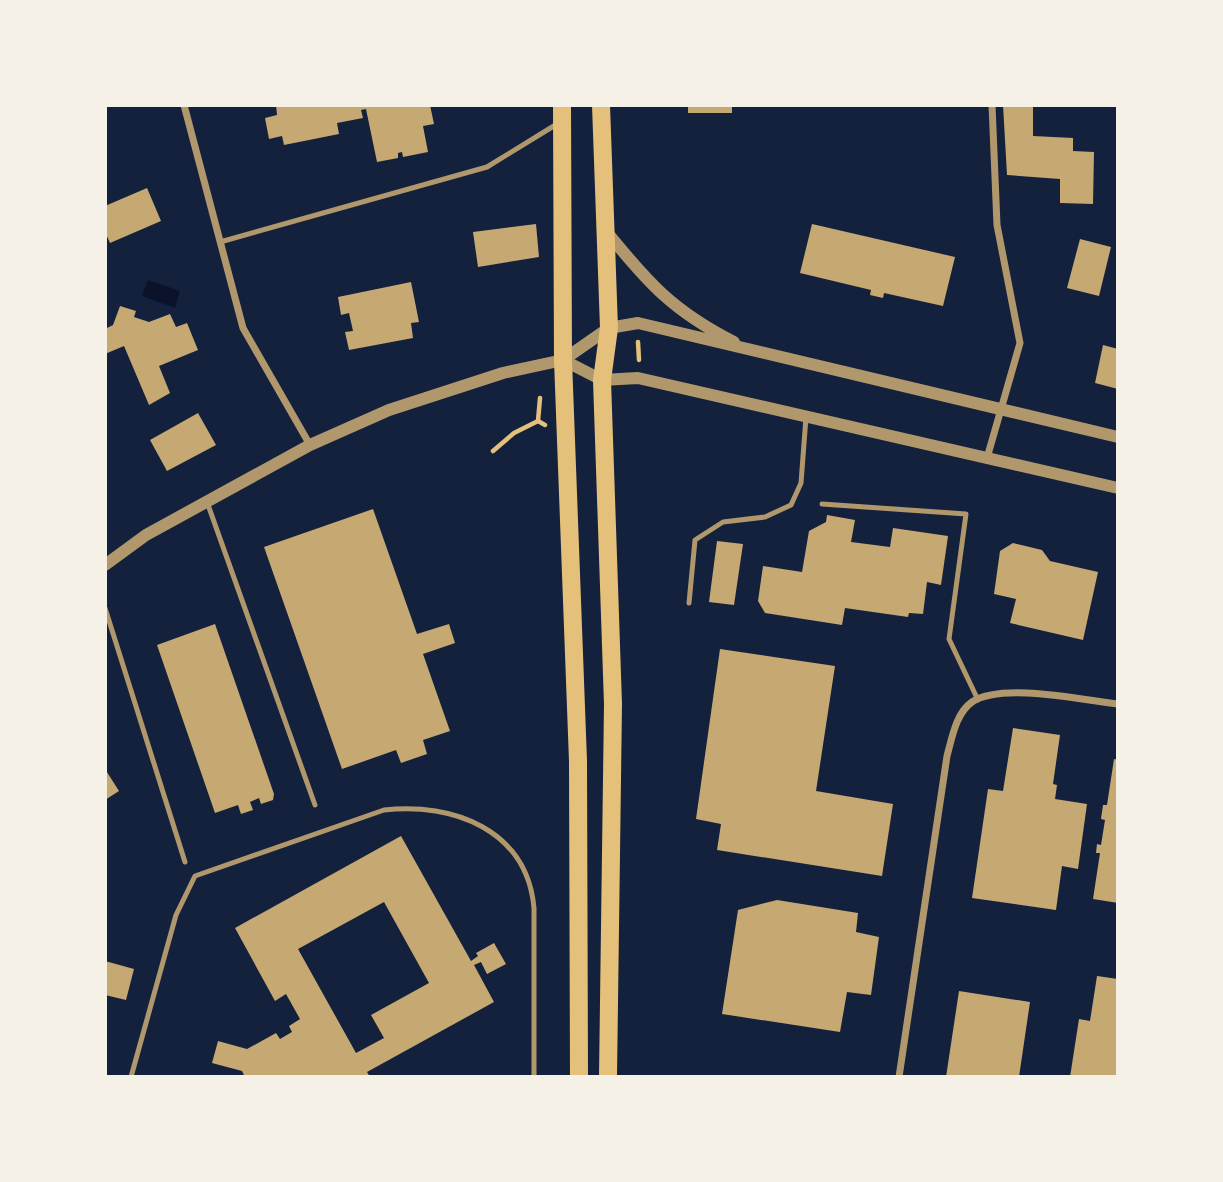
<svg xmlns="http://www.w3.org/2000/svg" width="1223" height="1182" font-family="Karla,sans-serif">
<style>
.water{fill:#0b132b}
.building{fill:#c6a872;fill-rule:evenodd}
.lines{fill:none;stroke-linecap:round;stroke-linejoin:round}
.path{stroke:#e5c07b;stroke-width:4.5}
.service{stroke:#b1986c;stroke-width:5}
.minor{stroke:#b1986c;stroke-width:7}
.tertiary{stroke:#b1986c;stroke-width:12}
.primary{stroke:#e5c07b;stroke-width:18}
</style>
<rect width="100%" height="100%" fill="#14213d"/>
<!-- water -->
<path class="water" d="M148,280L180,291L175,308L142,296Z"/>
<!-- building -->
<path class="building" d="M276,105H430L434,124L423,126L428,152L403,157L402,152L398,153V158L377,162L366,109L361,110L363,118L337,123L339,134L284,145L282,136L269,139L265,118L277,115Z
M688,105H732V113H688Z
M1003,105H1033V136L1073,138V151L1094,152L1093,204L1060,203V179L1007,175Z
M147,188L161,221L110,243L105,232V206Z
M536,224L539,257L478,267L473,232Z
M812,224L955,257L943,306L884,293L883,298L870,295L871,290L800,273Z
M1080,239L1111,247L1099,296L1067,288Z
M411,282L419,322L411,323L413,338L349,350L345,332L353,331L349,313L341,315L338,297Z
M120,306L136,311L134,317L149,322L170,314L176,327L187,323L198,350L159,366L170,393L149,405L124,346L105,354V329L113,325Z
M1103,345L1118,349V389L1095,383Z
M198,413L216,445L167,471L150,440Z
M373,509L417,634L449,624L455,643L423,654L450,731L423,740L427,754L401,763L396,750L342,769L264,547Z
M827,515L855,520L851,542L890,547L893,528L948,536L941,585L927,582L923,614L909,613L908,617L845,608L842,625L765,613L758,601L763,566L802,572L809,531L826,522Z
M717,541L743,544L734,605L709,602Z
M1013,543L1042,550L1050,561L1098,572L1083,640L1010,623L1016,599L994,594L1000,551Z
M215,624L274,794L273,800L261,804L259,798L250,802L253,810L241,814L238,805L215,813L157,645Z
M720,649L835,666L816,791L893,804L882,876L717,850L721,824L696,819Z
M1013,728L1060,735L1053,784L1057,785L1055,799L1087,804L1078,869L1062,866L1056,910L972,898L988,789L1003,791Z
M1114,759L1118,760V903L1093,899L1100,853H1096L1097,844L1101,845L1105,820L1101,819L1103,805H1107Z
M105,769L119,791L105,800Z
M401,836L471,961L478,956L476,953L494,943L506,964L487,974L481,962L474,965L494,1002L367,1072L370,1077H245L242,1071L212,1063L218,1041L247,1049L276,1033L280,1039L292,1032L289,1026L300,1019L286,994L275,1001L235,928ZM384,902L429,983L371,1015L384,1038L356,1053L298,949Z
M777,900L858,913L856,932L879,937L871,995L847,992L840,1032L722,1014L738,910Z
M105,961L134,969L126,1000L105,995Z
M1097,976L1118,979V1077H1070L1079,1019L1090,1021Z
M959,991L1030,1002L1019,1077H946Z"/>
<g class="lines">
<!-- path -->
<path class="path" d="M638,342L639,360
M538,421L540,398
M493,451L514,433L538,421L545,425"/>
<!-- service -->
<path class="service" d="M220,242L487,167L557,124
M207,502L315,805
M822,504L966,514L949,639L978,700
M689,603L695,540L723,522L765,517L791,505L801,483L806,417
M105,608L185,862
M131,1077L176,915L195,876L384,810C453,802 527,830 534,908V1077"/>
<!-- minor -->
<path class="minor" d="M184,105L243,328L310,445
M987,458L1020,343L997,225L992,105
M899,1077L947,756C952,738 956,713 972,702C1002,682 1082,700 1118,704"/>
<!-- tertiary -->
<path class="tertiary" d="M606,231C648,283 673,311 734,342
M563,360L602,380L638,378L1118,488
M105,565L146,535L310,445L389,410L503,373L563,360L609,328L638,323L1118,437"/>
<!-- primary -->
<path class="primary" d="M562,105L563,360L578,761L579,1077
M601,105L609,328L602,380L613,704L608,1077"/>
</g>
<!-- border -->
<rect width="1223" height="1182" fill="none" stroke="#f6f1e7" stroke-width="214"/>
</svg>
